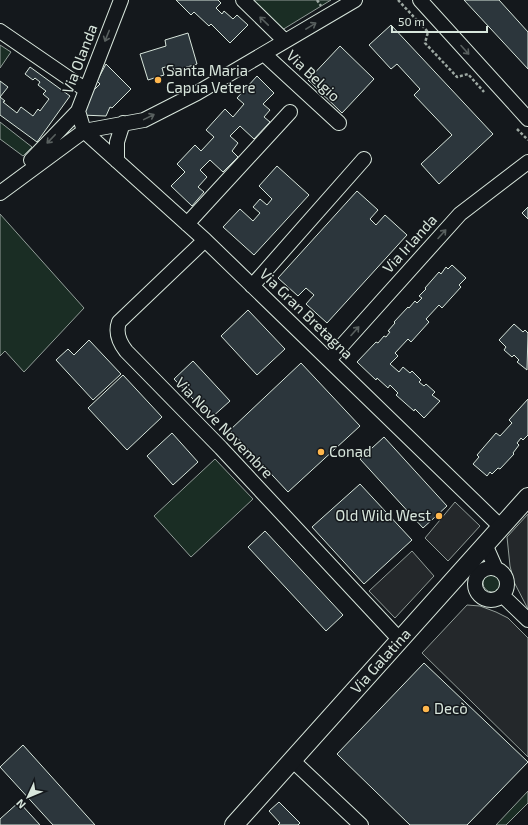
<svg xmlns="http://www.w3.org/2000/svg" width="528" height="825" font-family="'Exo 2',sans-serif">
<style>
.green{fill:#1a2d24;stroke:#939e99}
.parking{fill:#24282b;stroke:#939e99}
.building{fill:#2c363c;stroke:#d8e6dc}
.lines{fill:none;stroke-linecap:round;stroke-linejoin:round}
.minor-casing{stroke:#d8e6dc;stroke-width:16}
.major-casing{stroke:#d8e6dc;stroke-width:20}
.path{stroke:#9da8a2;stroke-width:2.5;stroke-dasharray:3 2;stroke-linecap:butt}
.minor{stroke:#14181c;stroke-width:14}
.major{stroke:#14181c;stroke-width:18}
.oneway{stroke:#59605f}
.poi-dot{fill:#ffb74d;stroke:#14181c;stroke-width:1.5}
.labels{text-anchor:middle;stroke-width:3;stroke-linejoin:round;paint-order:stroke}
.street-label{font-size:15px;fill:#d8e6dc;stroke:#14181c}
.poi-label{font-size:15px;fill:#d8e6dc;stroke:#14181c;text-anchor:start}
</style>
<rect width="100%" height="100%" fill="#14181c"/>
<!-- green -->
<path class="green" d="M253,0H331L282,30Z
M0,45L11,52L0,68Z
M0,122L32,147L23,156L0,139Z
M0,214L84,308L24,372L5,351L0,356Z
M215,459L253,499L191,557L154,516Z
M483 583a9 9 0 1 1 18 0a9 9 0 1 1-18 0Z
M528,791V803L506,825H496Z"/>
<!-- parking -->
<path class="parking" d="M455,502L480,526L448,561L425,538Z
M528,514V609L514,582L510,566L507,537Z
M412,551L434,576L395,618L369,591Z
M467,605L480,606L496,612L508,618L528,638V757L422,653Z"/>
<!-- building -->
<path class="building" d="M176,0H218L221,3L216,8L222,14L224,11L233,19L237,15L248,25L230,43L211,24L209,26L194,12L191,15Z
M464,0H499L528,32V69Z
M391,25L493,134L439,184L421,164L452,135L414,95L420,89L397,64L391,69L369,45Z
M188,33L197,64L174,71L172,65L162,68L164,75L148,80L140,54L166,46L165,40Z
M340,46L374,79L342,113L308,80Z
M106,64L131,89L112,108L110,107L106,116L81,115L91,89L94,90L100,84L97,81Z
M30,67L70,96L37,142L0,115V81L8,87L0,97L5,101L3,102L17,113L21,107L33,116L38,109L40,111L49,99L43,94L46,91L38,85L40,82L35,78L33,80L25,74Z
M257,76L274,93L263,104L270,110L264,117L270,122L254,139L240,126L230,136L238,143L232,151L238,157L223,172L210,160L200,170L207,177L198,187L204,192L192,206L171,186L185,172L177,164L195,145L201,151L214,137L206,130L225,109L233,117L244,104L237,98Z
M277,166L309,195L254,255L223,227L240,209L253,221L260,213L253,207L260,199L267,205L272,199L259,186Z
M357,191L378,210L370,219L376,225L385,215L407,235L327,323L306,304L314,295L306,288L298,296L278,278Z
M528,207V219L522,213Z
M452,265L466,278L459,285L461,287L442,308L439,305L426,319L429,322L411,342L408,339L395,353L398,356L390,364L399,372L403,367L410,373L412,371L421,380L419,382L424,386L426,384L435,392L432,395L440,401L424,418L415,409L414,411L396,395L398,393L390,385L388,388L377,378L376,380L357,362L376,342L378,343L384,336L386,337L390,332L388,331L395,323L394,322L408,307L409,308L415,301L417,303L422,298L419,296L426,289L425,288L439,272L441,274L446,267L448,269Z
M248,310L285,349L257,375L221,336Z
M514,324L523,332L525,330L528,333L527,370L517,362L519,360L514,355L512,357L504,350L506,347L499,340Z
M89,340L121,374L93,400L56,360L68,349L74,355Z
M193,361L230,401L211,418L174,379Z
M301,363L360,426L288,492L230,430Z
M123,375L162,417L127,450L88,408Z
M528,399V435L523,440L521,438L517,443L519,445L513,453L514,454L500,469L498,468L492,474L490,472L487,476L473,464L479,457L477,455L496,433L500,436L512,423L509,420Z
M172,433L198,462L173,485L147,456Z
M384,437L447,506L423,528L360,459Z
M360,484L412,540L364,584L312,527Z
M265,531L343,615L326,631L248,547Z
M424,663L528,762L467,825H410L337,754Z
M23,745L95,825H53L0,767Z
M19,802L40,825H0V819Z
M279,802L300,823L298,825H278L280,823L269,811Z"/>
<g class="lines">
<defs>
<path id="minor" d="M243,0L285,41
M420,0L528,119
M0,31L86,90
M264,54L339,123
M84,131L205,240L501,527
M84,131L78,111L121,0
M31,160L78,111
M117,161V142L123,123
M0,193L84,131L144,120L197,93L355,0
M187,224L290,112
M205,240L119,322C115,333 119,342 126,351L221,448L400,640
M252,286L364,159
M329,360L460,214L528,162
M485,544L496,569
M475 584a16 16 0 1 1 32 0a16 16 0 1 1-32 0Z
M502,595L528,620
M292,760L361,825"/>
<g id="major">
<path id="s1" d="M234,825L528,497"/>
</g>
</defs>
<!-- minor casing -->
<use href="#minor" class="minor-casing"/>
<!-- major casing -->
<use href="#major" class="major-casing"/>
<!-- path -->
<path class="path" d="M317,0L321,6
M398,0L428,32L425,43L457,77L468,74L484,92
M517,129L528,140"/>
<!-- minor -->
<use href="#minor" class="minor"/>
<!-- major -->
<use href="#major" class="major"/>
</g>
<!-- one-way arrows -->
<defs><path id="oneway-shaft" d="M-6 0H5M1.5-3L5.5 0L1.5 3" fill="none" stroke-width="1.6" stroke-linecap="round" stroke-linejoin="round"/></defs>
<g class="oneway">
<use href="#oneway-shaft" transform="translate(264 21) rotate(-136)"/>
<use href="#oneway-shaft" transform="translate(311 26) rotate(-31)"/>
<use href="#oneway-shaft" transform="translate(107 36) rotate(112)"/>
<use href="#oneway-shaft" transform="translate(465 50) rotate(48)"/>
<use href="#oneway-shaft" transform="translate(149 117) rotate(-26)"/>
<use href="#oneway-shaft" transform="translate(51 139) rotate(134)"/>
<use href="#oneway-shaft" transform="translate(442 234) rotate(-48)"/>
<use href="#oneway-shaft" transform="translate(355 331) rotate(-48)"/>
</g>
<!-- markers -->
<g class="poi-dot">
<circle cx="158" cy="80" r="4"/>
<circle cx="321" cy="452" r="4"/>
<circle cx="439" cy="516" r="4"/>
<circle cx="426" cy="709" r="4"/>
</g>
<g class="labels">
<!-- street labels -->
<g class="street-label">
<text transform="translate(80 59) rotate(-69)" y="5">Via Olanda</text>
<text transform="translate(313 76) rotate(43)" y="5">Via Belgio</text>
<text transform="translate(410 244) rotate(-48)" y="5">Via Irlanda</text>
<text transform="translate(306 314) rotate(44)" y="5">Via Gran Bretagna</text>
<text transform="translate(224 428) rotate(46)" y="5">Via Nove Novembre</text>
<text dy="5" stroke="none"><textPath href="#s1" startOffset="220">Via Galatina</textPath></text>
</g>
<!-- poi labels -->
<g class="poi-label">
<text x="166" y="76">Santa Maria<tspan x="166" dy="17">Capua Vetere</tspan></text>
<text x="329" y="457">Conad</text>
<text x="431" y="521" text-anchor="end">Old Wild West</text>
<text x="434" y="714">Decò</text>
</g>
</g>
<!-- north arrow -->
<g transform="translate(28 797) rotate(226)" stroke="#14181c" stroke-width="3" paint-order="stroke">
<path d="M0-3L7 15L0 10L-7 15Z" fill="#d8e6dc"/>
<text y="-6" font-size="11" font-weight="bold" text-anchor="middle" fill="#d8e6dc">N</text>
</g>
<!-- scale -->
<path d="M392 26v6h95v-6" fill="none" stroke="#d8e6dc" stroke-width="2"/>
<text x="398" y="26" font-size="12" fill="#d8e6dc" stroke="#14181c" stroke-width="3" paint-order="stroke">50 m</text>
</svg>
